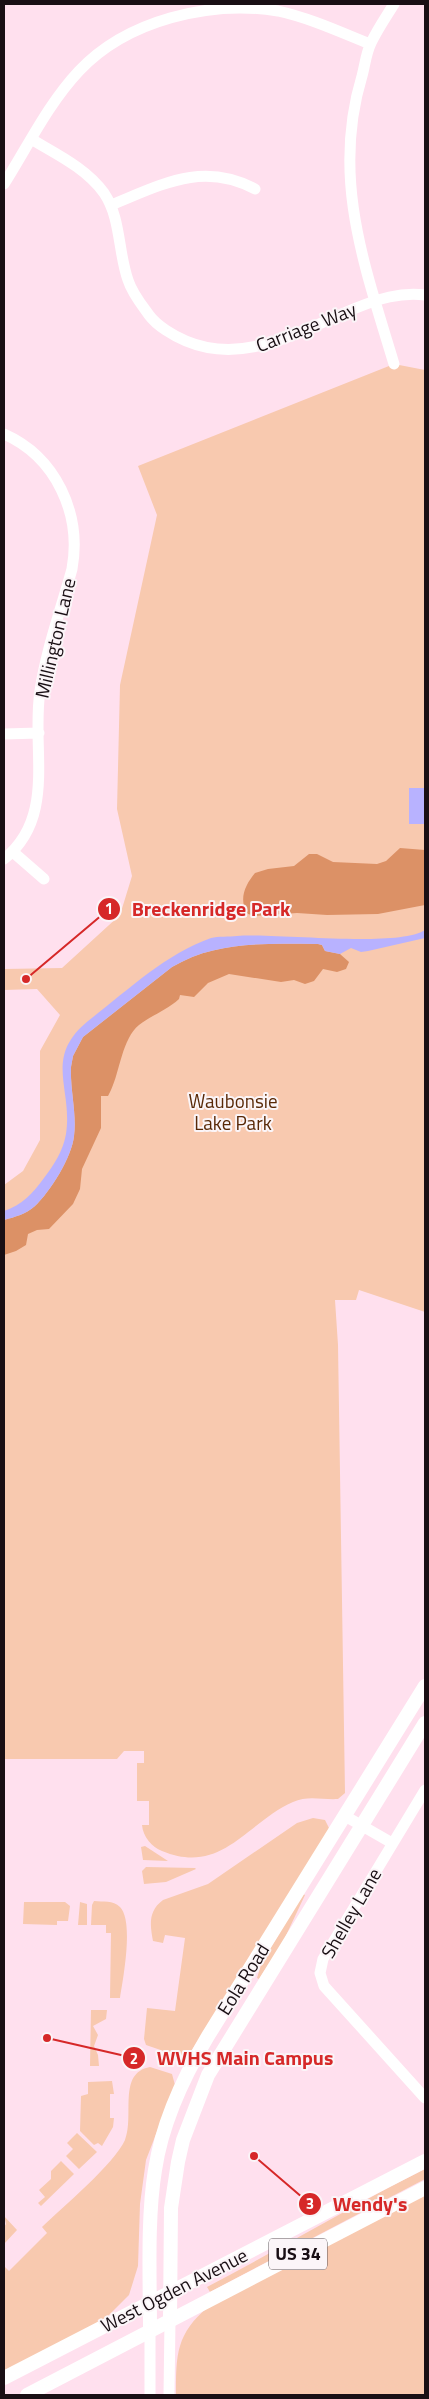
<svg xmlns="http://www.w3.org/2000/svg" width="429" height="2399" font-family="'Titillium Web',sans-serif">
<style>
.green{fill:#f8c9af}
.forest{fill:#dc9166}
.water{fill:#b8b2ff}
.lines{fill:none;stroke-linecap:round;stroke-linejoin:round}
.minor{stroke:#fff;stroke-width:11}
.major{stroke:#fff;stroke-width:14}
.labels{text-anchor:middle;stroke-width:4;stroke-linejoin:round;paint-order:stroke}
.shield{fill:#fbf5f8;stroke:#5d5458;stroke-width:1}
.shield-label{font-size:18px;font-weight:bold;fill:#190f14}
.street-label{font-size:19px;fill:#190f14;stroke:#fbf5f8}
.park-label{font-size:19px;fill:#582806;stroke:#fbf5f8}
.leader{fill:none;stroke:#d62828;stroke-width:2}
.callout-dot{fill:#d62828;stroke:#fbf5f8;stroke-width:2}
.mark-label{font-size:15px;text-anchor:middle;font-weight:bold;fill:#fff}
.callout-label{font-size:20px;text-anchor:middle;font-weight:bold;fill:#d62828;stroke:#fbf5f8;stroke-width:4;stroke-linejoin:round;paint-order:stroke}
</style>
<rect width="100%" height="100%" fill="#ffe0ee"/>
<!-- green -->
<path class="green" d="M394,364L425,370V1312L359,1290L356,1300H335L338,1345L345,1793L338,1799C322,1800 308,1795 293,1802C247,1822 222,1876 162,1851C152,1847 143,1837 142,1825H149V1801H137V1763H144V1751H124L117,1759H4V1185L23,1171L40,1140V1051L60,1015L37,989L4,990V969L62,968L120,915L132,876L117,809L120,685L157,515L138,466Z
M313,1818L325,1820L329,1828L327,1834L192,2050L181,2057L146,2045L144,2039L147,2008L175,2011L185,1938L165,1935L163,1943L153,1941C150,1925 148,1911 163,1900L208,1884L297,1823Z
M145,1846L168,1861L143,1860L141,1847Z
M146,1867L195,1868L196,1869L166,1882L144,1884L142,1871Z
M303,1894L305,1895L282,1944L259,1979L257,1978L262,1962Z
M94,1901C103,1902 113,1900 120,1907C134,1921 123,1979 120,1998H110L111,1933H106V1925H91L92,1905Z
M24,1902H65L70,1906L68,1921H57V1925L23,1924Z
M80,1902L87,1904V1925H78Z
M91,2010H107L106,2019L93,2026L98,2035L94,2046L98,2055L99,2066H90Z
M150,2067L172,2074L175,2085L146,2160L140,2204L138,2266L129,2295L104,2320L4,2371V2266L9,2271L47,2233L42,2227C63,2207 114,2164 125,2140C135,2116 117,2073 150,2067Z
M112,2081L114,2094H110V2118H114L113,2127L102,2146L98,2143L94,2145L80,2131L81,2096L88,2094V2082Z
M77,2133L97,2152L79,2169L66,2156L73,2149L67,2143Z
M61,2161L74,2174L41,2206L38,2203L45,2197L39,2190L51,2179V2171Z
M425,2169V2179L210,2292L207,2287C280,2249 351,2206 425,2169Z
M425,2194V2395H176C176,2354 176,2334 209,2306Z
M4,2216L17,2230L4,2244V2227L6,2224Z"/>
<!-- forest -->
<path class="forest" d="M400,848L425,850V905L378,914L327,915L297,913L255,916L248,914C238,900 245,885 255,873L268,869L294,866L309,854H317L333,862L377,864L386,861Z
M318,944L322,945L325,951L340,954L349,962L346,969L337,972L323,969L314,981L305,984L294,980L281,982L229,974L208,983L194,997L180,995L179,999C167,1010 152,1015 139,1025C122,1039 120,1071 111,1090L108,1096H101V1128L82,1169L80,1189L73,1204L49,1229L37,1230L28,1234L26,1245L16,1251L4,1255V1220C15,1217 26,1214 35,1206C50,1192 72,1157 74,1136C77,1114 70,1090 71,1067L73,1056L83,1037L172,967C217,940 267,944 318,944Z"/>
<!-- water -->
<path class="water" d="M409,788H425V824H409Z
M425,930V938L368,951L361,952L351,948L340,954L325,951L322,945L318,944C267,944 217,940 172,967L83,1037L73,1056L71,1067C70,1090 77,1114 74,1136C72,1157 50,1192 35,1206C26,1214 15,1217 4,1220V1211C22,1205 33,1193 44,1178C54,1165 63,1151 66,1134C73,1088 43,1058 88,1021C126,992 165,954 211,938C218,936 229,937 237,936C278,933 397,948 425,930Z"/>
<g class="lines">
<!-- minor -->
<path class="minor" d="M394,4C386,17 377,30 371,43C366,53 365,65 362,76C331,178 365,267 394,364
M31,139C56,154 86,168 104,193C121,218 118,252 128,280C132,293 141,304 149,315C157,326 174,336 186,341C245,366 302,330 356,308C378,299 400,292 425,295
M4,184C28,146 48,104 79,71C127,20 210,0 278,11C310,18 340,32 370,44
M111,205C161,185 202,161 255,189
M4,434C56,457 82,514 72,569C61,609 46,650 40,691C31,748 57,817 4,859
M4,734L39,733
M13,852L44,879
M425,1790L323,1959L320,1973L324,1986L425,2098
M345,1816L392,1843
M150,2330V2395
M169,2395L170,2320"/>
<!-- major -->
<path class="major" d="M170,2320L171,2208L178,2162L183,2140L208,2075L425,1723
M150,2330C150,2281 147,2218 155,2170C162,2123 184,2076 208,2036L425,1686
M4,2378L425,2161
M27,2395L425,2188"/>
</g>
<g class="labels">
<!-- shield labels -->
<rect class="shield" x="269" y="2238.5" width="58" height="31" rx="4"/>
<g class="shield-label">
<text x="298" y="2260">US 34</text>
</g>
<!-- street labels -->
<g class="street-label">
<text transform="translate(306 327) rotate(-21)" y="7">Carriage Way</text>
<text transform="translate(55 638) rotate(-77)" y="7">Millington Lane</text>
<text transform="translate(351 1913) rotate(-60)" y="7">Shelley Lane</text>
<text transform="translate(243 1979) rotate(-58)" y="7">Eola Road</text>
<text transform="translate(174 2290) rotate(-27)" y="7">West Ogden Avenue</text>
</g>
<!-- park labels -->
<g class="park-label">
<text x="233" y="1108">Waubonsie<tspan x="233" dy="22">Lake Park</tspan></text>
</g>
</g>
<!-- callouts -->
<path class="leader" d="M26 979L109 909M47 2038L134 2058M254 2156L310 2204"/>
<g class="callout-dot">
<circle cx="26" cy="979" r="5"/>
<circle cx="47" cy="2038" r="5"/>
<circle cx="254" cy="2156" r="5"/>
<circle cx="109" cy="909" r="12"/>
<circle cx="134" cy="2058" r="12"/>
<circle cx="310" cy="2204" r="12"/>
</g>
<g class="mark-label">
<text x="109" y="914">1</text>
<text x="134" y="2064">2</text>
<text x="310" y="2209">3</text>
</g>
<g class="callout-label">
<text x="211" y="916">Breckenridge Park</text>
<text x="245" y="2065">WVHS Main Campus</text>
<text x="370" y="2211">Wendy's</text>
</g>
<!-- border -->
<rect width="429" height="2399" fill="none" stroke="#190f14" stroke-width="10"/>
</svg>
